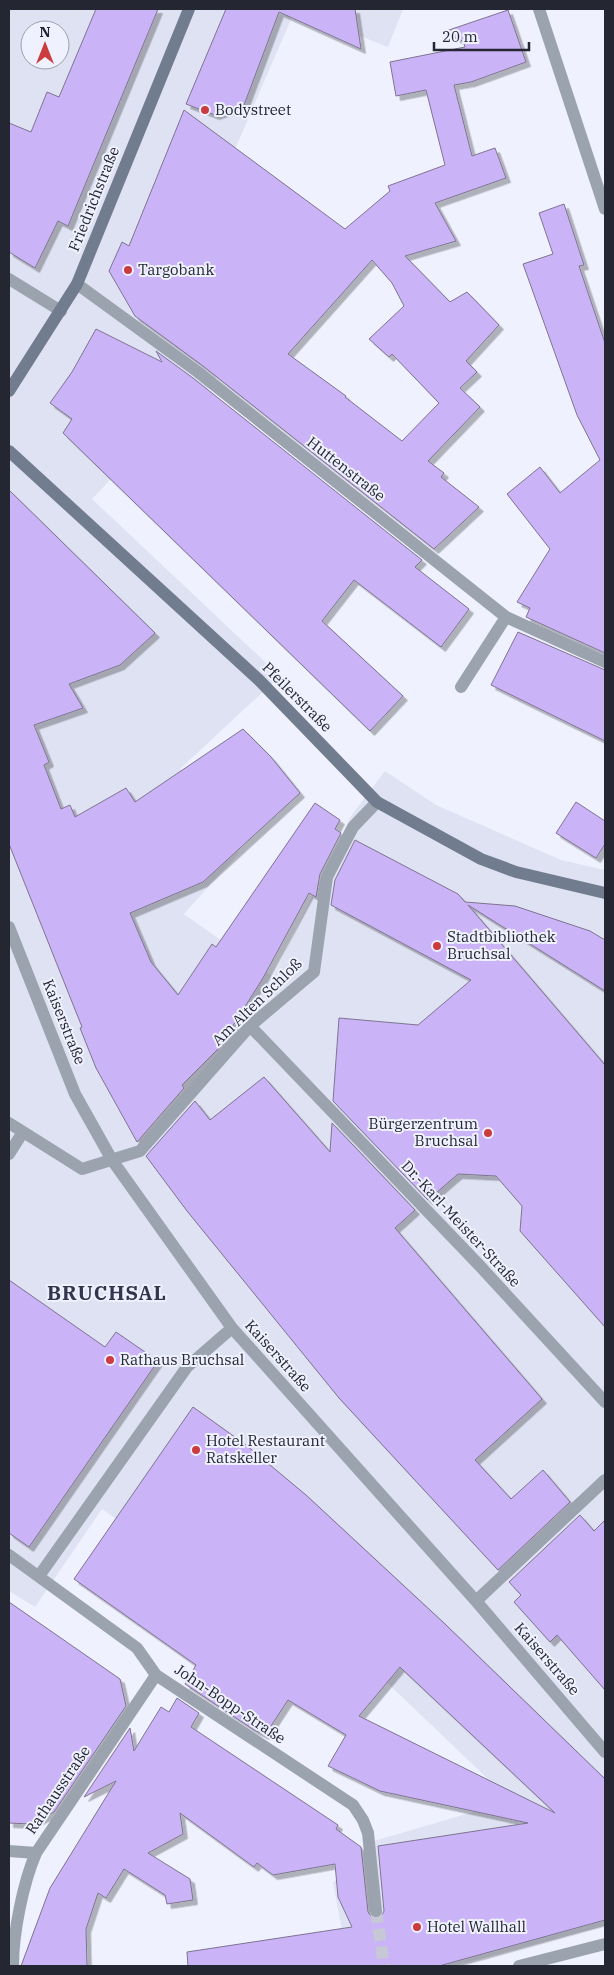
<svg xmlns="http://www.w3.org/2000/svg" width="614" height="1975" font-family="'IBM Plex Serif',serif">
<style>
.built{fill:#dfe2f2;fill-rule:evenodd}
.building{fill:#cbb3f7;stroke:#7d7490;fill-rule:evenodd;filter:url(#shadow)}
.lines{fill:none;stroke-linecap:round;stroke-linejoin:round}
.street-tunnel{stroke:#c6c8d5;stroke-width:12;stroke-dasharray:12 6;stroke-linecap:butt}
.lane{stroke:#9ba3af;stroke-width:12}
.street{stroke:#9ba3af;stroke-width:12}
.secondary{stroke:#717c8e;stroke-width:12}
.poi-dot{fill:#cb3c3f;stroke:#eff1fe;stroke-width:2}
.labels{text-anchor:middle;stroke-width:4;stroke-linejoin:round;paint-order:stroke}
.poi-label{font-size:15px;fill:#242631;stroke:#eff1fe;text-anchor:start}
.street-label{font-size:15px;fill:#242631;stroke:#eff1fe}
.district-label{font-size:20px;font-weight:bold;letter-spacing:1px;fill:#32354d;stroke:#eff1fe}
</style>
<defs>
<filter id="shadow"><feDropShadow dx="4.5" dy="4.5" stdDeviation="0" flood-color="#0004"/></filter>
</defs>
<rect width="100%" height="100%" fill="#eff1fe"/>
<!-- built -->
<path class="built" d="M9,9H403L388,47L295,10L188,258L260,317L206,391L162,358L119,408L147,441L92,499L280,676L180,769L239,853L184,914L273,977L351,816L385,771L436,805L561,860L605,870V1926L453,1966H349L333,1883L374,1841L511,1801L201,1505L165,1553L102,1509L35,1607L9,1591ZM30,30H60V60H30Z"/>
<!-- building -->
<path class="building" d="M96,9H158L68,226L58,221L35,268L9,252V123L31,132L47,92L59,97Z
M226,9H355L361,49L279,12L244,105L215,115L186,104Z
M508,10L526,62L471,82L454,85L472,156L495,148L506,178L435,203L456,241L405,256L450,302L467,292L499,325L466,361L477,372L460,388L480,407L428,461L444,473L441,477L479,507L434,549L203,366L135,316L109,271L122,242L129,246L184,110L345,229L390,191L388,186L445,165L426,90L396,96L390,62L465,47L463,41L443,32ZM372,260L392,283L404,306L369,339L389,357L392,354L439,403L402,441L345,397L346,396L288,354Z
M564,204L584,265L579,266L605,343V653L526,617L530,608L517,602L550,549L507,494L540,467L560,493L600,460L577,415L523,264L553,254L539,213Z
M96,329L162,362L156,351L193,378L422,560L415,567L469,609L441,647L354,580L322,621L403,696L370,731L63,433L72,419L50,403L72,372Z
M9,490L155,633L120,665L69,684L83,708L34,725L49,762L44,765L61,809L70,805L75,817L126,788L135,802L243,729L271,757L300,793L203,882L130,913L151,962L178,995L212,944L216,947L315,803L340,820L335,829L341,833L320,874L316,897L309,893L263,978L219,1048L182,1085L184,1088L137,1142L96,1068L80,1028L82,1027L9,844Z
M518,632L605,670V741L491,685Z
M576,802L605,821V844L596,858L556,833Z
M355,840L458,894L465,902L515,906L590,931L605,940V991L468,905L605,1065V1327L520,1231L522,1206L496,1176L458,1174L428,1200L333,1101L339,1018L418,1025L471,980L331,905L335,880Z
M264,1077L330,1152L332,1123L415,1210L395,1228L542,1399L475,1460L511,1499L543,1470L570,1502L498,1570L339,1398L187,1211L146,1156L195,1101L210,1120Z
M9,1280L105,1347L116,1332L158,1361L29,1547L9,1533Z
M193,1407L246,1445L306,1495L445,1624L605,1779V1920L439,1966H188L187,1952L352,1927L338,1897L335,1864L273,1875L257,1863L254,1867L180,1813L183,1834L148,1853L190,1879L193,1900L167,1904L165,1895L124,1869L106,1898L98,1893L86,1929L87,1966H21L50,1888L116,1781L84,1797L130,1728L134,1751L161,1707L169,1712L177,1698L199,1713L191,1727L338,1825L336,1829L361,1847L368,1912L373,1919L381,1917L384,1911L378,1846L528,1823L380,1791L328,1766L346,1735L288,1700L265,1735L254,1730L185,1684L196,1665L74,1579ZM400,1667L402,1669L555,1813L359,1716Z
M580,1515L594,1531L605,1520V1690L557,1635L550,1642L514,1602L521,1595L509,1582Z
M9,1602L120,1679L126,1706L54,1812L31,1824L9,1823Z"/>
<g class="lines">
<!-- street-tunnel -->
<path class="street-tunnel" d="M376,1911L384,1966"/>
<!-- lane -->
<path class="lane" d="M461,687L506,617"/>
<!-- street -->
<path class="street" d="M539,9L605,209
M9,279L61,311
M77,284L198,372L506,617L605,662
M9,927L75,1094L112,1160L232,1328L476,1601L605,1752
M250,1026L479,1265L605,1402
M9,1123L82,1169L140,1151L250,1026L314,972L327,877L353,827L377,802
M9,1154L23,1132
M9,1555L137,1648L156,1675L353,1805L363,1820L368,1833L376,1911
M39,1576L187,1367L232,1328
M476,1601L605,1480
M9,1851L36,1853
M13,1966C13,1933 23,1883 36,1853L156,1675
M519,1966L605,1944"/>
<!-- secondary -->
<path class="secondary" d="M9,391L77,284L189,9
M9,451L259,680L377,802L481,859L516,872L605,893"/>
</g>
<!-- markers -->
<g class="poi-dot">
<circle cx="205" cy="110" r="5"/>
<circle cx="128" cy="270" r="5"/>
<circle cx="437" cy="946" r="5"/>
<circle cx="488" cy="1133" r="5"/>
<circle cx="110" cy="1360" r="5"/>
<circle cx="196" cy="1450" r="5"/>
<circle cx="417" cy="1927" r="5"/>
</g>
<g class="labels">
<!-- poi labels -->
<g class="poi-label">
<text x="215" y="115">Bodystreet</text>
<text x="138" y="275">Targobank</text>
<text x="447" y="942">Stadtbibliothek<tspan x="447" dy="17">Bruchsal</tspan></text>
<text x="478" y="1129" text-anchor="end">Bürgerzentrum<tspan x="478" dy="17">Bruchsal</tspan></text>
<text x="120" y="1365">Rathaus Bruchsal</text>
<text x="206" y="1446">Hotel Restaurant<tspan x="206" dy="17">Ratskeller</tspan></text>
<text x="427" y="1932">Hotel Wallhall</text>
</g>
<!-- street labels -->
<g class="street-label">
<text transform="translate(94 199) rotate(-68)" y="5">Friedrichstraße</text>
<text transform="translate(346 469) rotate(38)" y="5">Huttenstraße</text>
<text transform="translate(297 697) rotate(45)" y="5">Pfeilerstraße</text>
<text transform="translate(257 1002) rotate(-44)" y="5">Am Alten Schloß</text>
<text transform="translate(64 1022) rotate(68)" y="5">Kaiserstraße</text>
<text transform="translate(461 1224) rotate(47)" y="5">Dr.-Karl-Meister-Straße</text>
<text transform="translate(278 1356) rotate(48)" y="5">Kaiserstraße</text>
<text transform="translate(547 1659) rotate(49)" y="5">Kaiserstraße</text>
<text transform="translate(230 1704) rotate(34)" y="5">John-Bopp-Straße</text>
<text transform="translate(58 1790) rotate(-56)" y="5">Rathausstraße</text>
</g>
<!-- district labels -->
<g class="district-label">
<text x="107" y="1300">BRUCHSAL</text>
</g>
</g>
<!-- border -->
<rect width="614" height="1975" fill="none" stroke="#242631" stroke-width="20"/>
<!-- north arrow -->
<g transform="translate(45 45)"><circle r="24" fill="#eff1fe" stroke="#9ea0ac"/>
<path d="M0-4L9 19L0 12L-9 19Z" fill="#cb3c3f"/>
<text y="-8" font-size="14" font-weight="bold" text-anchor="middle" fill="#242631">N</text>
</g>
<!-- scale -->
<path d="M434 42v8h95v-8" fill="none" stroke="#242631" stroke-width="2.5"/>
<text x="442" y="42" font-size="15" fill="#242631" stroke="#eff1fe" stroke-width="4" paint-order="stroke">20 m</text>
</svg>
